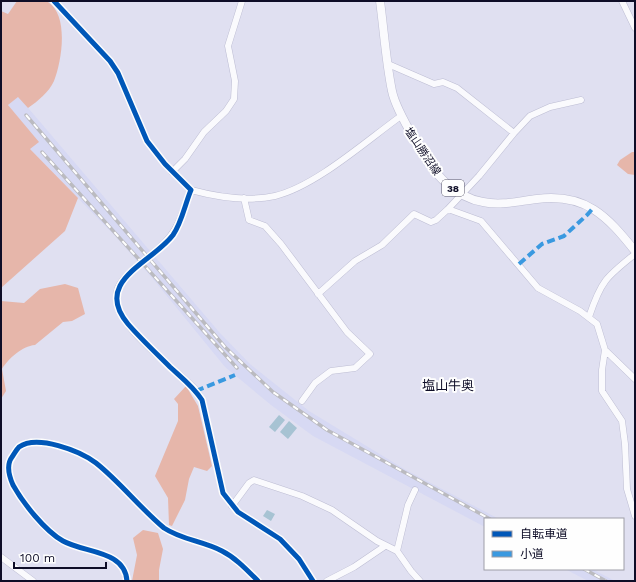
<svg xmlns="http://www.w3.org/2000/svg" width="636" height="582" font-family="'Work Sans','Noto Sans JP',sans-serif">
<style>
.built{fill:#d7d9f3}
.green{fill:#e6b6aa}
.building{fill:#a7c3d3}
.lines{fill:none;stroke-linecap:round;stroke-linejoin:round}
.minor-tunnel{stroke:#c0c0d3;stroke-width:6;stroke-dasharray:6 3;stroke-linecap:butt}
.minor-casing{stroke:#bdbdd3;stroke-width:7}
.major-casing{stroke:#bdbdd3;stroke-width:9}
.minor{stroke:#fafafd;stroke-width:6}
.major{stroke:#fafafd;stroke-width:8}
.rail-casing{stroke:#bbbbc0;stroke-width:3.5}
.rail{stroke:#fefefe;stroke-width:2;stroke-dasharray:6;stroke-linecap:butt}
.quiet{stroke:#3a99e0;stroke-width:4;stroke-dasharray:8 4;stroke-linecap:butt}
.cycleway-casing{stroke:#fefefe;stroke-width:8}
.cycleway{stroke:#0057b8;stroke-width:5}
.labels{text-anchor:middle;stroke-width:4;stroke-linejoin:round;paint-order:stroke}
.shield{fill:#fefefe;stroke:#565568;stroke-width:1}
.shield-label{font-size:10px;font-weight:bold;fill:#0e0d27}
.street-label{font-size:11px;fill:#0e0d27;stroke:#fefefe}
.quarter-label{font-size:13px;fill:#0e0d27;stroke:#fefefe}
</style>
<rect width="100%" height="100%" fill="#e0e0f1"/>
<!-- built -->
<path class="built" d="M18,96L220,333L250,364L309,411L406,470L499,519H485V527L313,436L271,405L225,367L153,279L116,237L29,148L38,142L8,105Z
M565,569H592L615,581H588Z"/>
<!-- green -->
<path class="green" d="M17,1C25,1 41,0 48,2C69,15 62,61 54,81C49,92 38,101 28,108L18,97L8,105L39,142L30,149L78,198L65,231L1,288V11L8,14Z
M632,152H635V175L628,174L617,165L620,160Z
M65,284L78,288L85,314L72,321L63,322L35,345C22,346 8,359 2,369L6,391L1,399V301L24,303L40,289Z
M186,386L198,406L212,466L207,471L194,467L189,479L185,500L172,526L169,525L168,498L155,476L178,421V404L174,399Z
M143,530L158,533L163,549L159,570V581H132L137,555L133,538Z"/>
<!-- building -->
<path class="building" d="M279,415L285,420L275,432L269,427Z
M289,421L297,428L288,439L280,432Z
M267,510L275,514L271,521L263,516Z"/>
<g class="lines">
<!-- minor-tunnel -->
<path class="minor-tunnel" d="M134,269L152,254"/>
<defs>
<path id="minor" d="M54,1L110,61L118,73L147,141L165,164L191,190C180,219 178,234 152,254
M622,1L635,28
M388,64L434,84L443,82L457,88L514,133
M581,100L550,107L530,116L514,133L479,176L448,209L481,221L538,288L580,311L597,324L605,350L635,379
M172,172L185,159L204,132L226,111L234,99L235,81L228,46L242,1
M191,190C217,197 248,202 275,196C316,186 366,141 401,116
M244,198L249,220L265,226L281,244L347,332L370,354L355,368L331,371L315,383L302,401
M134,269C129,274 120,281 118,288C106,322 173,366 193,387C197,390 199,395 202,400L223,493L238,512L280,539L299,559L313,581
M318,294L355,261L382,245L414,214L431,222L436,220L448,209
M589,317C601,281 606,277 635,254
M605,350L602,370V391L622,421L625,444L627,489L635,516
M232,506L249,483L254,480L302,496L332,510L377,541L397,551L411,571L420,581
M397,551L408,505L415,490
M1,557L33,581
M127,581C125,550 84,553 63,541C45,531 23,503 13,485C9,476 6,465 12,457C14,454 17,449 19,447C37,434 80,451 96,463C120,482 140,508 164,528C182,540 203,541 222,551C236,558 247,570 258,581
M327,581L354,567L385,546"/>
<path id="major" d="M380,1C384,31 386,62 392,91C396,111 430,169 445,182C455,191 469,200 483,202C501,206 519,201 537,199C586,193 607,216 635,251"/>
</defs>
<!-- minor casing -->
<use href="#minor" class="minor-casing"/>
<!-- major casing -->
<use href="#major" class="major-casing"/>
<!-- minor -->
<use href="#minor" class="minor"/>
<!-- major -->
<use href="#major" class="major"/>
<defs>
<path id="rail" d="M26,115L225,347L273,392L327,430L490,519
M42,152L237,368
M584,569L606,581"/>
</defs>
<!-- rail casing -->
<use href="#rail" class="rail-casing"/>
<!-- rail -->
<use href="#rail" class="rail"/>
<!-- quiet -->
<path class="quiet" d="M519,264L542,244L564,236L588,214L593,208
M196,391L235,375"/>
<defs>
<path id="cycleway" d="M54,1L110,61L118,73L147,141L165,164L191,190C185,204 182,222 173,235C152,263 92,281 128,324C141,339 156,353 170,367C182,378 193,386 202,400L223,493L238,512L280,539L299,559L313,581
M127,581C125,550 84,553 63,541C45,531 23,503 13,485C9,476 6,465 12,457C14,454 17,449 19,447C37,434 80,451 96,463C120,482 140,508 164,528C182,540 203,541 222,551C236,558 247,570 258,581"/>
</defs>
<!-- cycleway casing -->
<use href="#cycleway" class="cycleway-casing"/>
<!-- cycleway -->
<use href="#cycleway" class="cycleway"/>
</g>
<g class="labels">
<!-- shield labels -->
<rect class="shield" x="442" y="180" width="22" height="16" rx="3"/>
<g class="shield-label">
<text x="453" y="192">38</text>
</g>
<!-- street labels -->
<g class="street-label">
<text transform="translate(423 151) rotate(56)" y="4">塩山勝沼線</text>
</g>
<!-- quarter labels -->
<g class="quarter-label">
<text x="448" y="390">塩山牛奥</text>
</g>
</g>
<!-- border -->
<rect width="636" height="582" fill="none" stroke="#0e0d27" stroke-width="4"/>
<!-- legend -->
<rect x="484" y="518" width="140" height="52" fill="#fefefe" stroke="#9e9ea8"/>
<rect x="492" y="531" width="20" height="6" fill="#0057b8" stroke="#9e9ea8"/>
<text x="520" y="538" font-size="12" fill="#0e0d27">自転車道</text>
<rect x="492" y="551" width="20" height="6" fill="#3a99e0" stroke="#9e9ea8"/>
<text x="520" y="558" font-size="12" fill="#0e0d27">小道</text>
<!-- scale -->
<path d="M14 562v6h92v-6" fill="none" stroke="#0e0d27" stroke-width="2"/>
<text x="20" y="562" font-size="12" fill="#0e0d27" stroke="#fefefe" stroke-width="3" paint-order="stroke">100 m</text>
</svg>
